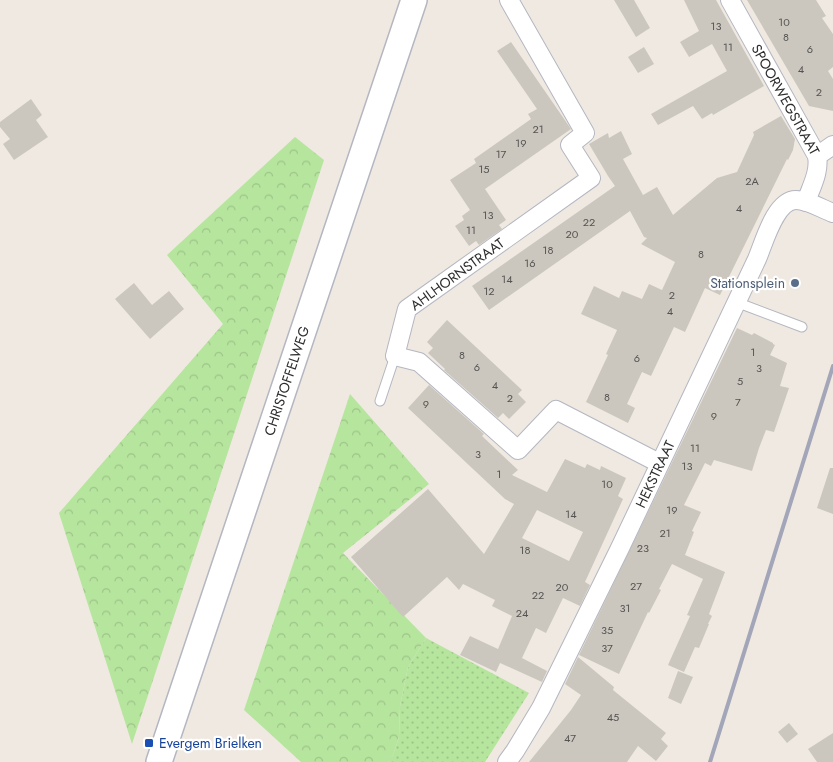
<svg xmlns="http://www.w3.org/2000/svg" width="833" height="762" font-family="Jost,sans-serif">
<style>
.grass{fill:url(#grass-dots)}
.forest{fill:url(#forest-crowns)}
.building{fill:#cbc7bf;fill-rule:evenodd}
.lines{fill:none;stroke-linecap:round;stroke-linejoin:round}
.lane-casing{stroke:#b4b7c1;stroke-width:11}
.street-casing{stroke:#b4b7c1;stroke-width:20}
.secondary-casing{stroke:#b4b7c1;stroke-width:28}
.lane{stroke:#fff;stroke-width:9}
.street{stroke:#fff;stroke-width:18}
.secondary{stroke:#fff;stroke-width:25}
.rail{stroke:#a3a6b8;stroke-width:4}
.service-dot{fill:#5c6f8a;stroke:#fff;stroke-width:2}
.transit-dot{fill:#1a4fb4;stroke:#fff;stroke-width:2}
.labels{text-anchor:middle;stroke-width:4.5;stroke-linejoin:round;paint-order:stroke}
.number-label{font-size:11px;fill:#555452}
.street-label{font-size:14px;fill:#2e2e2e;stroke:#fff}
.service-label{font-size:14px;fill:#4e5e75;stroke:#fff;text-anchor:end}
.transit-label{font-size:14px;fill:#164399;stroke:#fff;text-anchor:start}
</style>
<defs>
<pattern id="grass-dots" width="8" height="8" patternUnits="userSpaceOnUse" patternTransform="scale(1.25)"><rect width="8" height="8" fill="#b6e59e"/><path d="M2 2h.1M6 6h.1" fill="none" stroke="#9dc588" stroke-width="1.8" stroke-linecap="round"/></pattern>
<pattern id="forest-crowns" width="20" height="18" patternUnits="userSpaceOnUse" patternTransform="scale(1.25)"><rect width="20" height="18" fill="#b6e59e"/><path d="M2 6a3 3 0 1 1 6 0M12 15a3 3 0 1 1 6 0" fill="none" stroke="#9dc588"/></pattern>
</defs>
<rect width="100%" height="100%" fill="#efe9e1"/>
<!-- grass -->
<path class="grass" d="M426,638L529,693L485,762H388L393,755L399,737L400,706L408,667Z"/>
<!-- forest -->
<path class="forest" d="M295,137L324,160L132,744L59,513L223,324L167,255Z
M350,394L429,484L343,553L426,638L408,667L400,706L399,737L393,755L388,762H301L244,710Z"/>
<!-- building -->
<path class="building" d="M614,0H634L650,28L636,37Z
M684,0H716L764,86L713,115L712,113L702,119L693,106L658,125L651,114L727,71L712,44L689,57L680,42L699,31Z
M747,0H816L826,16L822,18L833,34V67L828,71L833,79V111L809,106Z
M511,42L571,129L485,189L506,220L499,225L502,229L479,245L476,241L469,246L455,226L464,220L462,216L470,210L450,180L476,163L474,159L531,119L528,114L537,109L497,51Z
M644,47L654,64L638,73L628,57Z
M31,99L42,115L36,120L48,137L14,160L3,144L10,139L0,127V122Z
M781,116L795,139L793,150L788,160L787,159L720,295L705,288L685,332L674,327L651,376L642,372L627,404L635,408L628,423L586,402L608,355L606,354L617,330L581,314L594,286L619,298L622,291L642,299L649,284L662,290L675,262L641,244L647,238L644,237L630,211L489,310L472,286L615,186L608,176L589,144L608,133L609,138L621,131L632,154L623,159L643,195L657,187L673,215L717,178L737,172L754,135L753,132Z
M134,283L152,305L169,291L184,309L150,339L115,299Z
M447,320L522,390L518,394L526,402L509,419L503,413L498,418L444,370L445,369L428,353L433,348L427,342Z
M737,328L752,335L754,333L773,343V344L775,345L770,355L787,363L780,386L789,388L774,432L766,430L759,448L752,471L714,460L711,466L705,463L684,505L701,512L692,531L694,532L685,555L725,572L709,614L712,616L708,624H709L699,648L695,647L684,672L668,665L690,616L687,615L703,579L672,564L659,589L661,590L649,613L648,612L619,674L579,655Z
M429,385L484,434L482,436L518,470L512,475L547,492L565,459L585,468L587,464L600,470L601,466L626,478L618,496L623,499L585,582L590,585L580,606L563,598L546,633L536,628L522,658L547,671L542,682L500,663L496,672L460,655L470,636L498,649L512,616L492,606L495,600L463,584L459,590L447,577L403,617L351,557L428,489L484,554L514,504L505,499L408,408ZM537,510L583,532L569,561L522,538Z
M830,468H833V514L817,508Z
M578,657L614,687L613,690L666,733L661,739L668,746L656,761L638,746L627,762H529L571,710L581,695L565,684Z
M678,671L693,677L681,704L668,698Z
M789,723L798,734L787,743L778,732Z
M833,733V762H817L808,749Z"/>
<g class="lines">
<defs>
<path id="lane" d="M736,302L802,327
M380,401L395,356"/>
<g id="street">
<path d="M509,0L585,133L570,145L591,178L407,309L395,356L419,362L518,450L556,410L659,463"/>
<path id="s1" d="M730,0L817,156C820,172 811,187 806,202"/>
<path d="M817,156L833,145"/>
<path id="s2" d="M507,762L515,751L541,708L620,548L757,259C764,243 775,200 796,200C808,200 822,209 833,213"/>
</g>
<g id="secondary">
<path id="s3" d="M159,762L414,0"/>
</g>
</defs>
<!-- lane casing -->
<use href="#lane" class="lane-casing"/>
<!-- street casing -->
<use href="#street" class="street-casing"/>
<!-- secondary casing -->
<use href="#secondary" class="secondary-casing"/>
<!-- lane -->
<use href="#lane" class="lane"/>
<!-- street -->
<use href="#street" class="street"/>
<!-- secondary -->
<use href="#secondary" class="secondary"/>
<!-- rail -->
<path class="rail" d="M710,762L833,366"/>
</g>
<!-- markers -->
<circle class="service-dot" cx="795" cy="283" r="5"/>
<rect class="transit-dot" x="144" y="738" width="10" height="10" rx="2.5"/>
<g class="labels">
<!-- number labels -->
<g class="number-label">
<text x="784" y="26">10</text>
<text x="716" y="30">13</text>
<text x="786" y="41">8</text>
<text x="728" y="51">11</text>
<text x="810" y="53">6</text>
<text x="801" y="73">4</text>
<text x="819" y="96">2</text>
<text x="538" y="133">21</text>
<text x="521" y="147">19</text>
<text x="501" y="158">17</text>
<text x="484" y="173">15</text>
<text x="752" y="185">2A</text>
<text x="739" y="212">4</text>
<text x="488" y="219">13</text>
<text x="589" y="226">22</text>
<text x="471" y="234">11</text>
<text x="572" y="238">20</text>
<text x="548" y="254">18</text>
<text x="701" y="258">8</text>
<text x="530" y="267">16</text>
<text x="507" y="283">14</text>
<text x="489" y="295">12</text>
<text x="672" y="299">2</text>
<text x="670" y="315">4</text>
<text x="753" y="356">1</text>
<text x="462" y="359">8</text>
<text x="637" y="362">6</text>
<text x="477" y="371">6</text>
<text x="759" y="372">3</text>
<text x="740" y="385">5</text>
<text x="495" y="389">4</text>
<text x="607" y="401">8</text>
<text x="510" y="402">2</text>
<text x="738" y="406">7</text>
<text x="426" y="408">9</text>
<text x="714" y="420">9</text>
<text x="695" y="452">11</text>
<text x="478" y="458">3</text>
<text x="687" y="470">13</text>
<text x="499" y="478">1</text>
<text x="607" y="488">10</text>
<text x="672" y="514">19</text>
<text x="571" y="518">14</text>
<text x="665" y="537">21</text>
<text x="643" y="552">23</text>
<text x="525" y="554">18</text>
<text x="636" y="590">27</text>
<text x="562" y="591">20</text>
<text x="538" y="599">22</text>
<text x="625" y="612">31</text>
<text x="522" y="617">24</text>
<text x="607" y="634">35</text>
<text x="607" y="652">37</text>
<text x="613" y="721">45</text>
<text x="570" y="742">47</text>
</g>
<!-- street labels -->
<g class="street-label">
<text dy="5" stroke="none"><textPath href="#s1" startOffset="114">SPOORWEGSTRAAT</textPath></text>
<text transform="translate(457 274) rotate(-36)" y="5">AHLHORNSTRAAT</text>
<text dy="5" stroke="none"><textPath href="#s3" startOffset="402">CHRISTOFFELWEG</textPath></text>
<text dy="5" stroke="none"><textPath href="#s2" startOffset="324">HEKSTRAAT</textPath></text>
</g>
<!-- service labels -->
<g class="service-label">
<text x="785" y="288">Stationsplein</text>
</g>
<!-- transit labels -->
<g class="transit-label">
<text x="159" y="748">Evergem Brielken</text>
</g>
</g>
</svg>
